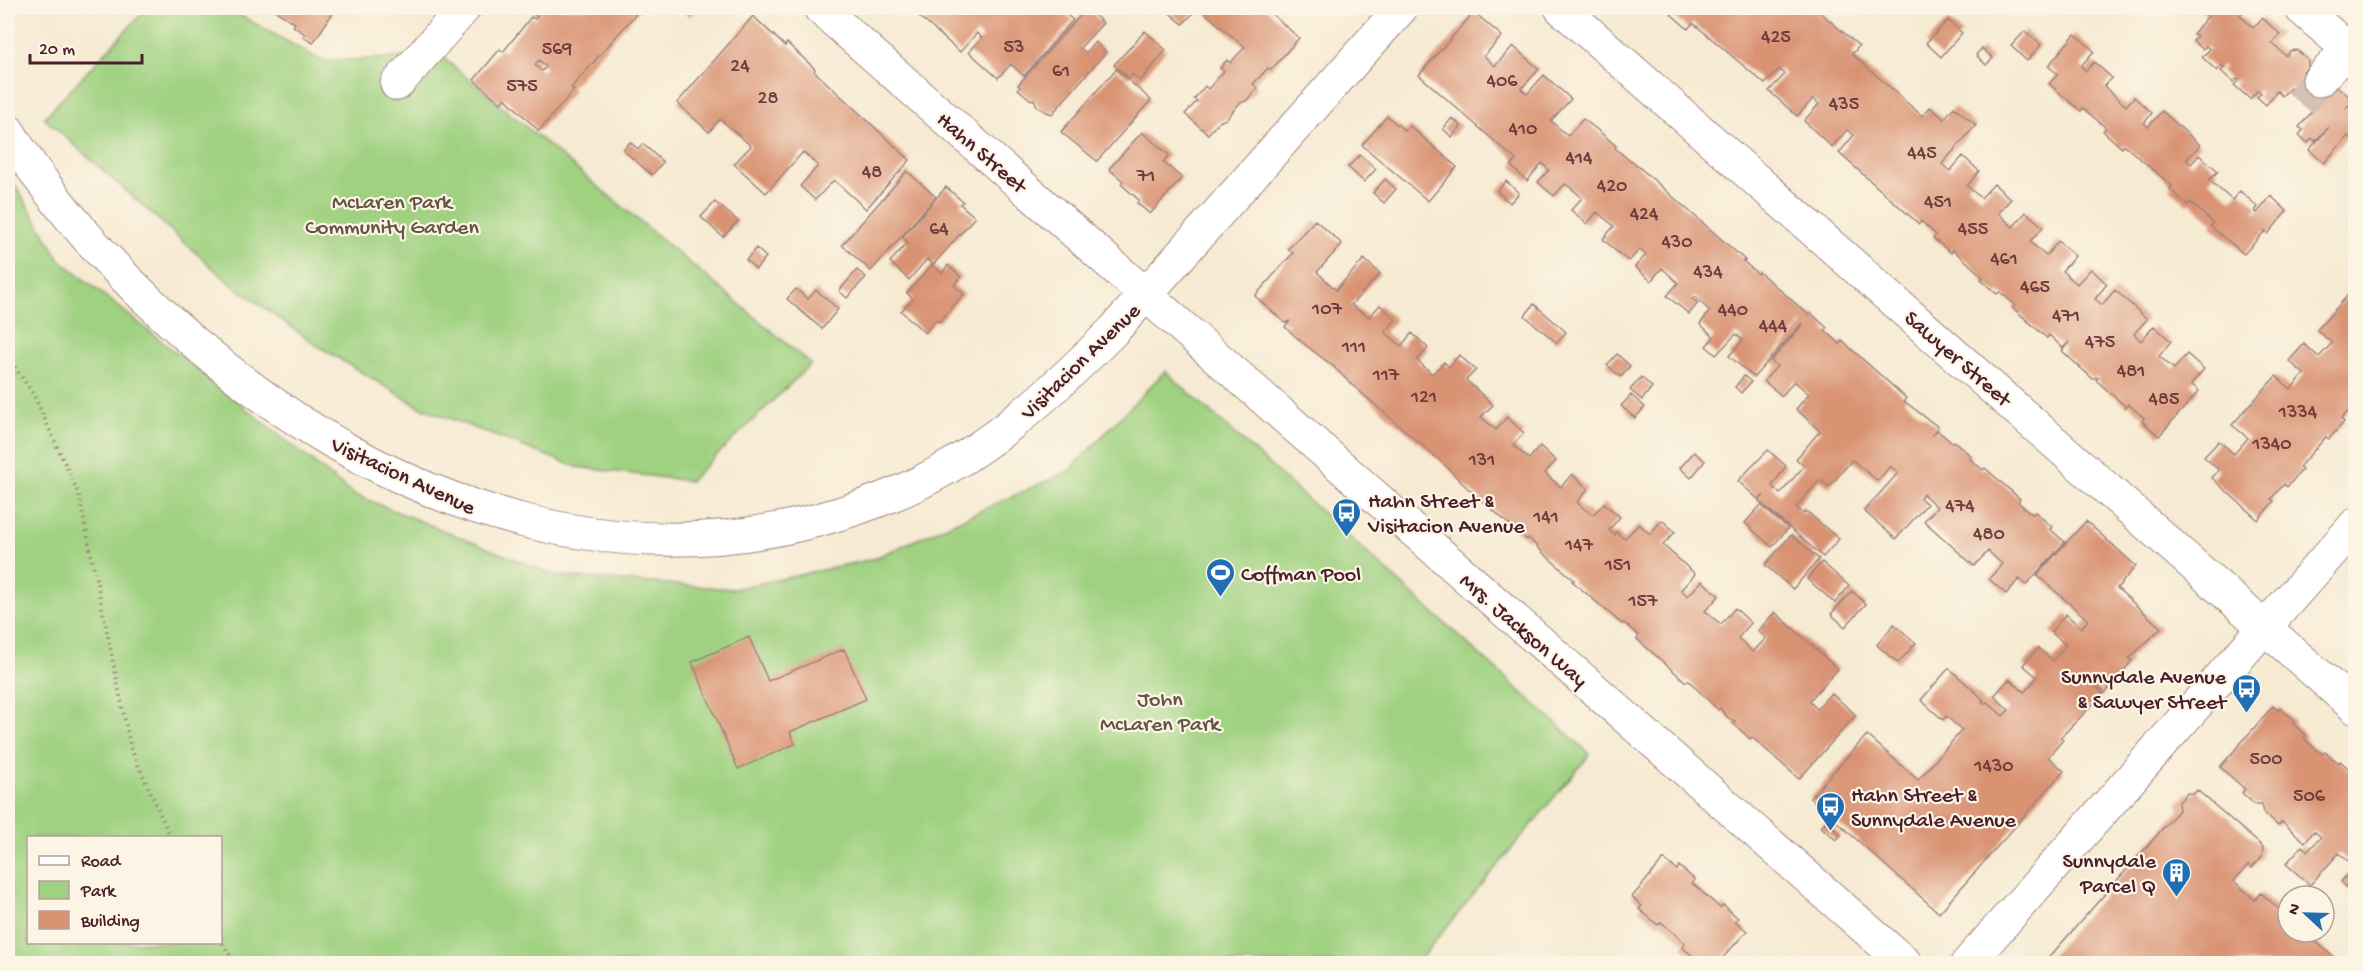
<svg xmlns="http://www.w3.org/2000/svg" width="2363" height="971" font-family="'Gochi Hand',sans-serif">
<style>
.green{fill:#9fd180;stroke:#747856;stroke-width:1.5;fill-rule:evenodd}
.building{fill:#d99373;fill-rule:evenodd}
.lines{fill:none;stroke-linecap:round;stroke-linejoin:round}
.minor-tunnel{stroke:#d4c1b1;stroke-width:33;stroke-dasharray:33 16;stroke-linecap:butt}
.minor-casing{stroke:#a0847e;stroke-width:35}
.path{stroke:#a0847e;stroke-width:4;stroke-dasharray:1.5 4.5;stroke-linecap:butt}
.minor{stroke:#fff;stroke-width:33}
.labels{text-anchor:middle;stroke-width:4.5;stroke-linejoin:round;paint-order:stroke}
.number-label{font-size:20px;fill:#6e3c3d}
.street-label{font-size:22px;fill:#4a1f2b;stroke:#fcf5e5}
.park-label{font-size:22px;fill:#645444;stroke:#fcf5e5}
.poi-label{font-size:22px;fill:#4a1f2b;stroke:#fcf5e5;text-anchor:start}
</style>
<rect width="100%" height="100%" fill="#fcf5e5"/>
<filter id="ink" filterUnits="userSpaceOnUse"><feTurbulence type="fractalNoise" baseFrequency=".0167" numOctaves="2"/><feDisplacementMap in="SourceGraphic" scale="12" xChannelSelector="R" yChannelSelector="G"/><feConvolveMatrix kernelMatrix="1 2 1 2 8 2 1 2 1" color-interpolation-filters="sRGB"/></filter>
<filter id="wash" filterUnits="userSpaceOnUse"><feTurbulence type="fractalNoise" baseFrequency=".008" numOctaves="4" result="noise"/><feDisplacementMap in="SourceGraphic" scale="24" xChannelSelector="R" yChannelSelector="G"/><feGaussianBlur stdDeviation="1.35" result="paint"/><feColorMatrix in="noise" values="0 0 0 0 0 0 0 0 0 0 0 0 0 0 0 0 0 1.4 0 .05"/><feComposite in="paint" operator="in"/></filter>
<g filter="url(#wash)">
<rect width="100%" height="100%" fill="#f6ead2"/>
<!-- green -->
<path class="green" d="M147,8H227L322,61L441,56L811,364L690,481L576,467L420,407L318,346L231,284L44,118Z
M8,173L60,260L353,494L557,576L734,589L873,559L1069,471L1165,371L1590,754L1417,963H8ZM28,838H220V942H28Z"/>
<g id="blocks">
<!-- building -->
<path class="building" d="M271,8H336L313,43L303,37L305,34L293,26L295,23Z
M531,8H641L571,88L574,90L539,131L505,98L501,103L474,80L500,49L503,52L531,17L535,19L537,16L530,9ZM539,60L546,67L542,71L535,65Z
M680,8H697L690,16Z
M917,8H1058L1073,20L1024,76L1011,64L998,78L969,52L982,38L977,33L960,52L914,12Z
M1087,8L1103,23L1080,48L1086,53L1095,42L1106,52L1052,114L1046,112L1037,106L1034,99L1031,100L1018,89L1020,87L1018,85Z
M1170,8H1198L1183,24L1167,11Z
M1199,8H1265L1299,38L1271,70L1268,68L1253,84L1258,88L1246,101L1240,103L1226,119L1219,122L1208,134L1185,114L1197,101L1194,99L1205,86L1208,89L1224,71L1220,68L1227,60L1230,63L1245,47Z
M1668,8H1815L1859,46L1852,54L1922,116L1930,107L1944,119L1954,107L1976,125L1942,164L1950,171L1963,156L1979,171L1967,186L1981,198L1994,184L2011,199L1998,213L2013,227L2026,212L2043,227L2030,242L2046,256L2058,241L2075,256L2062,271L2070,278L2077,284L2091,269L2107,284L2095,299L2102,305L2115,290L2147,319L2134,334L2141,341L2154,326L2171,341L2159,356L2174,369L2187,354L2204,369L2191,384L2199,391L2159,436L2142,421L2144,418L2128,404L2126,407L2096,380L2098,378L2096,377L2093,379L2062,351L2069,342L2063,348L2049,335L2047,338L2013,308L2015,305L2000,292L1997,294L1981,280L1983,277L1968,263L1953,250L1951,253L1933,238L1936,235L1921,221L1919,224L1839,153L1854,135L1847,130L1832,147L1804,121L1819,104L1813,99L1797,116L1769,91L1785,74L1779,69L1765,84L1693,23L1688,29L1671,14L1673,12Z
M1941,8H1954L1948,15Z
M2155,8H2172L2168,12L2164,8L2160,12Z
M2198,8H2244L2240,15L2253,28L2262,18L2280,34L2272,43L2286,56L2290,51L2297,50L2308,60V66L2303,72L2328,94L2332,88H2339L2350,97V104L2345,109L2351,104L2355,108V137L2353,140L2348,136L2324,163L2309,150L2329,127L2315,141L2312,138L2308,143L2299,135L2303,130L2299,127L2314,109L2290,88L2282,96L2277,91L2266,105L2257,97L2261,93L2258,90L2250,99L2234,85L2239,80L2237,79L2233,82L2221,71L2224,67L2222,65L2217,71L2202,57L2210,49L2206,46L2203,49L2193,41L2197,36L2193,34L2208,16Z
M1474,12L1502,36L1484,56L1495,66L1513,46L1539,69L1521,89L1527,94L1544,75L1571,99L1551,121L1568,136L1583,119L1599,131L1616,146L1615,148L1630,161L1631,160L1745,260L1743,261L1758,274L1759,272L1809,315L1811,313L1827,328L1825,330L1840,344L1842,341L1906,398L1904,401L1938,427L1932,436L1937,430L1952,443L1954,441L1971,456L1969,458L1983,470L1985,468L2020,499L2018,502L2032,514L2035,512L2052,527L2050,529L2065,542L2026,585L2019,579L2006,594L1989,579L2002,564L1988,551L1974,566L1924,521L1937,507L1923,494L1920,498L1927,504L1896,539L1864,511L1898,473L1890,466L1878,481L1852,460L1829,487L1820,480L1796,507L1804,514L1806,511L1839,539L1823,557L1759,501L1764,495L1759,500L1738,481L1768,450L1786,466L1772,486L1780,494L1804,466L1796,459L1820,431L1796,409L1809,394L1794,381L1782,396L1764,381L1777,366L1771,361L1803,324L1802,323L1754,377L1729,356L1743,340L1736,334L1716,355L1706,346L1714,337L1700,324L1710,311L1695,297L1692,299L1698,303L1689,314L1667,296L1678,283L1662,268L1651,281L1635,267L1646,255L1640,249L1629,261L1618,253L1603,239L1614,226L1597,212L1587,224L1571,210L1582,198L1576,192L1565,184L1554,196L1538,182L1549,170L1542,163L1527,181L1511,166L1516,160L1419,75Z
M753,16L785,46L787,43L815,69L814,71L816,73L910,160L866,209L834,180L815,200L800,186L818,166L803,152L766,193L734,164L751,146L720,119L709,132L677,103Z
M1948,20L1962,33L1941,57L1926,43Z
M1145,31L1166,50L1140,81L1132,74L1129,78L1114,65Z
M2025,31L2041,45L2027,61L2011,46Z
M2075,34L2094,51L2081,66L2086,71L2094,62L2112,78L2104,86L2126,106L2134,97L2152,113L2144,123L2148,127L2162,111L2200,145L2186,160L2191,164L2199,155L2218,171L2209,180L2232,200L2240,191L2258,207L2255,211L2257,213L2271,196L2287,211L2268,234L2265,231L2244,254L2210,226L2213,223L2190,202L2188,205L2170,189L2172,186L2124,145L2122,148L2103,131L2106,128L2083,108L2081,111L2049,84L2058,74L2048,66Z
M1982,48L1993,58L1986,65L1976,55Z
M1116,69L1151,100L1097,161L1061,132Z
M1387,116L1405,131L1410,126L1457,167L1428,201L1362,145Z
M1452,118L1461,126L1452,137L1443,129Z
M1142,132L1169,155L1163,162L1182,178L1150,214L1137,203L1139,200L1121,184L1123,181L1109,169Z
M630,142L638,149L643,144L663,162L652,175L623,150Z
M1360,155L1376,169L1364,182L1348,167Z
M907,171L936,197L871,271L842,245Z
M1385,179L1396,189L1384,203L1373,193Z
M1506,181L1519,193L1510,203L1497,191Z
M946,187L963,202L960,204L975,217L933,265L927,259L909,280L890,262L908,242L902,237Z
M715,202L738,221L723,237L701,217Z
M1315,220L1342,244L1317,272L1336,290L1364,259L1380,274L1351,305L1369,317L1380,305L1396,320L1385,332L1401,346L1412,333L1428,348L1417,360L1432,374L1444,362L1449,367L1459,355L1476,370L1466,380L1493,405L1481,417L1496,430L1507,417L1524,433L1513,445L1529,459L1540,446L1556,461L1545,473L1550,478L1561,487L1572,474L1588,489L1577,502L1582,507L1593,515L1604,503L1620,517L1609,530L1615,535L1616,532L1624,539L1639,524L1650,534L1662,520L1675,532L1663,545L1695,574L1681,590L1688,596L1702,581L1719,596L1705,611L1713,618L1721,624L1735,608L1751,623L1738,638L1753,652L1766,638L1758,631L1775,612L1838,669L1809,701L1817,709L1831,693L1856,715L1799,779L1752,737L1750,739L1733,723L1735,721L1732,719L1730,720L1720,708L1718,710L1688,680L1686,682L1637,639L1639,636L1624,623L1622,624L1572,581L1574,580L1542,552L1529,538L1527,540L1462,483L1446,466L1350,383L1333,366L1303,343L1285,327L1290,321L1285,323L1255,296L1293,253L1288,249Z
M756,248L766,257L756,269L746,260Z
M932,265L942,273L948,265L961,277L954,285L964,294L939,322L936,320L925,333L901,311L913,299L907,293Z
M857,270L866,277L847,298L839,291Z
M2355,287V406L2354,405L2341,419L2344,422L2329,439L2326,437L2299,467L2302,470L2287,487L2284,484L2271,499L2274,501L2258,520L2212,478L2219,470L2204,457L2219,441L2234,454L2248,438L2232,425L2276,376L2291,389L2298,381L2304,374L2289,361L2304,344L2319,357L2332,343L2317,330Z
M796,289L808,299L816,290L838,309L822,329L787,299Z
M1534,304L1566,332L1557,343L1525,316Z
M1617,354L1630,366L1621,377L1607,365Z
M1744,376L1751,382L1741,393L1735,387Z
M1641,377L1652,387L1642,400L1630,390Z
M1631,395L1645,407L1635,418L1621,406Z
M1694,452L1705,461L1691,478L1680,468Z
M1761,505L1788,528L1772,547L1745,523Z
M2086,521L2136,566L2117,588L2161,628L2129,659L2132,661L2105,693L2088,678L2103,694L2060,738L2063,740L2048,757L2064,771L1939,913L1810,798L1867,735L1918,780L1962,730L1946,716L1943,720L1921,700L1949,668L1984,700L1982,701L1985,704L1987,702L2003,716L2009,710L1994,696L2009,679L2024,692L2031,685L2037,677L2023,665L2038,648L2053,661L2060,652L2066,645L2051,632L2066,614L2081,628L2088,620L2037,575Z
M1791,535L1819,559L1793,589L1765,565Z
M1822,562L1849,586L1835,603L1807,579Z
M1852,591L1866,604L1845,627L1831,614Z
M1894,624L1916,643L1898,663L1877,645Z
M749,637L768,681L844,649L866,699L790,732L795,744L738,769L692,662Z
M2273,706L2278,711L2280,708L2295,721L2293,724L2306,735L2304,738L2312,746L2323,754L2325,752L2339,763L2340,761L2355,774L2353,776L2355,778V895L2341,882L2354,866L2339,853L2310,885L2286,864L2302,846L2308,851L2321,837L2314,831L2305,842L2282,822L2278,826L2264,813L2262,804H2254L2242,793L2245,789L2220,767Z
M2197,790L2263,847L2262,857L2252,868L2248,865L2234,881L2255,900L2261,893L2288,917V932H2305L2340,963H2044L2179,810L2178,803L2187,793L2194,794Z
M1826,821L1841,835L1836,840L1821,827Z
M1664,859L1677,870L1679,866L1695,880L1692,883L1720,908L1723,905L1738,918L1735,921L1747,931L1718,963H1708L1704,959L1701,963L1682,947L1685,943L1661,922L1658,925L1639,909L1642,906L1632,897Z"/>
</g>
</g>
<g filter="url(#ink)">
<use href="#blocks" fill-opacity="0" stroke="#a0847e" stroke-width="1.5"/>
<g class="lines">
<!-- minor-tunnel -->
<path class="minor-tunnel" d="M2300,103L2319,80"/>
<defs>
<path id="minor" d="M820,8L1906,964
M1561,8L2356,708
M2301,8L2356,56
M2319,80L2356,41
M397,84L464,8
M8,131C58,212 123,281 195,343C392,512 642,597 892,495C979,460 1048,396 1113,331L1401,8
M1967,964L2356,524"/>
</defs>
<!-- minor casing -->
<use href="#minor" class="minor-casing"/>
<!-- path -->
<path class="path" d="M8,357L34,395L79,495L131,749L171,838
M220,938L235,964"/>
<!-- minor -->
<use href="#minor" class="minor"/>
</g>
</g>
<!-- icons -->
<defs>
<symbol id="bus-pin" viewBox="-11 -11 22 30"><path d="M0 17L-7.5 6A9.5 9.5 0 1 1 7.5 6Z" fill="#1f6fb2" stroke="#fcf5e5"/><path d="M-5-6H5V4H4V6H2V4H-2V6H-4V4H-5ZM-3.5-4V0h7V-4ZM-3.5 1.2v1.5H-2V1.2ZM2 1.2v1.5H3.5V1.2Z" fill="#fff"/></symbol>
<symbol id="stadium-pin" viewBox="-11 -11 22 30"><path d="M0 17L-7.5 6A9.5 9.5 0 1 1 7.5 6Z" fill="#1f6fb2" stroke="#fcf5e5"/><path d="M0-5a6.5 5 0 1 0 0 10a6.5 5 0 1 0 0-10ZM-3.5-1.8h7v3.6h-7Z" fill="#fff"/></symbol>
<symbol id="building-pin" viewBox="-11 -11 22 30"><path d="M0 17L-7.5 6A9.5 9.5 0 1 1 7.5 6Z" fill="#1f6fb2" stroke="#fcf5e5"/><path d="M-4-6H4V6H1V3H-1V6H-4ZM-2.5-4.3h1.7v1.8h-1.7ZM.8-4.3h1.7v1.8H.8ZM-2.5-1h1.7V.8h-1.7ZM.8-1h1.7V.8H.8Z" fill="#fff"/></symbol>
</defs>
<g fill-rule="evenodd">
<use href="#bus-pin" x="1330" y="496" width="33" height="45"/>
<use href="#stadium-pin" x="1204" y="556" width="33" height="45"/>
<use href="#bus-pin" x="2230" y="672" width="33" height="45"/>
<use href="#bus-pin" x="1814" y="790" width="33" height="45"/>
<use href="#building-pin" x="2160" y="856" width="33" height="45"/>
</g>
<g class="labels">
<!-- number labels -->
<g class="number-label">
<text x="1776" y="42">425</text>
<text x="1014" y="52">53</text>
<text x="557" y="54">569</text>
<text x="740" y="71">24</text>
<text x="1061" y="76">61</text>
<text x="1502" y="86">406</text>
<text x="522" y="91">575</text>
<text x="768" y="103">28</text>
<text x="1844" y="109">435</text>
<text x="1523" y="134">410</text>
<text x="1922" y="158">445</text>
<text x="1579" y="163">414</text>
<text x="872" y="177">48</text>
<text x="1146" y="181">71</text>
<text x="1612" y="191">420</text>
<text x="1938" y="207">451</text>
<text x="1644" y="219">424</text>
<text x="939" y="234">64</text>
<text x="1973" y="234">455</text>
<text x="1677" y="247">430</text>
<text x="2004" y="264">461</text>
<text x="1708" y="277">434</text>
<text x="2035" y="292">465</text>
<text x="1327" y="314">107</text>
<text x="1733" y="315">440</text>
<text x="2066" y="321">471</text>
<text x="1773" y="331">444</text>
<text x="2100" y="347">475</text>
<text x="1354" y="352">111</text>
<text x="2131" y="376">481</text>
<text x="1386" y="380">117</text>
<text x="1424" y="402">121</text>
<text x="2164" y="404">485</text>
<text x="2298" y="417">1334</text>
<text x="2272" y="449">1340</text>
<text x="1482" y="465">131</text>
<text x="1960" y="511">474</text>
<text x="1546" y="522">141</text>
<text x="1989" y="539">480</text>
<text x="1579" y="550">147</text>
<text x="1618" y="570">151</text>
<text x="1643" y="606">157</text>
<text x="2266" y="764">500</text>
<text x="1994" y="771">1430</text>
<text x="2309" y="801">506</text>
</g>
<!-- street labels -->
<g class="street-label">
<text transform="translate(983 151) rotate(41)" y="8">Hahn Street</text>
<text transform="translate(1959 357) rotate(41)" y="8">Sawyer Street</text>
<text transform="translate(1079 360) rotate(-44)" y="8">Visitacion Avenue</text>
<text transform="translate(404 474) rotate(25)" y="8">Visitacion Avenue</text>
<text transform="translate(1525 629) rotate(41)" y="8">Mrs. Jackson Way</text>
</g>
<!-- park labels -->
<g class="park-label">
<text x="392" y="208">McLaren Park<tspan x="392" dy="25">Community Garden</tspan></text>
<text x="1160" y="705">John<tspan x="1160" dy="25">McLaren Park</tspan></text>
</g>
<!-- poi labels -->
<g class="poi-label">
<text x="1368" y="507">Hahn Street &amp;<tspan x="1368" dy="25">Visitacion Avenue</tspan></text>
<text x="1241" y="580">Coffman Pool</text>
<text x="2226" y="683" text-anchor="end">Sunnydale Avenue<tspan x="2226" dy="25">&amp; Sawyer Street</tspan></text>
<text x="1851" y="801">Hahn Street &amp;<tspan x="1851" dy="25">Sunnydale Avenue</tspan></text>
<text x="2156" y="867" text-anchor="end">Sunnydale<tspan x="2156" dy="25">Parcel Q</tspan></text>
</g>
</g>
<!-- margin -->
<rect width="2363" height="971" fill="none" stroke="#fcf5e5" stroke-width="30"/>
<!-- legend -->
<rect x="27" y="836" width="195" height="108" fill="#fcf5e5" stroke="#b59f9b" stroke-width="1.5"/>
<rect x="39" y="856" width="30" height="9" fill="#ffffff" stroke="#b59f9b" stroke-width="1.5"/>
<text x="81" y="866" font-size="18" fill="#4a1f2b">Road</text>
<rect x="39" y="881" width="30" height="18" fill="#9fd180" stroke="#b59f9b" stroke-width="1.5"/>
<text x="81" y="896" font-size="18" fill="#4a1f2b">Park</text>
<rect x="39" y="911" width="30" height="18" fill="#d99373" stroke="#b59f9b" stroke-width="1.5"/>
<text x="81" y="926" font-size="18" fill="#4a1f2b">Building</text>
<!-- north arrow -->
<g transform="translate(2306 914) rotate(292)"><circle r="28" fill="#fcf5e5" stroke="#b59f9b" stroke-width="1.5"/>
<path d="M0-4.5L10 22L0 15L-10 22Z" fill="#1f6fb2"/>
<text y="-9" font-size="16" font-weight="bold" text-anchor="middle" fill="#4a1f2b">N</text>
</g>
<!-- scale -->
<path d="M30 54v9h112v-9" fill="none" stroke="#4a1f2b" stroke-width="3"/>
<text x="39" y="54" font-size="18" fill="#4a1f2b" stroke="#fcf5e5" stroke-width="4.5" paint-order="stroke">20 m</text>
</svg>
